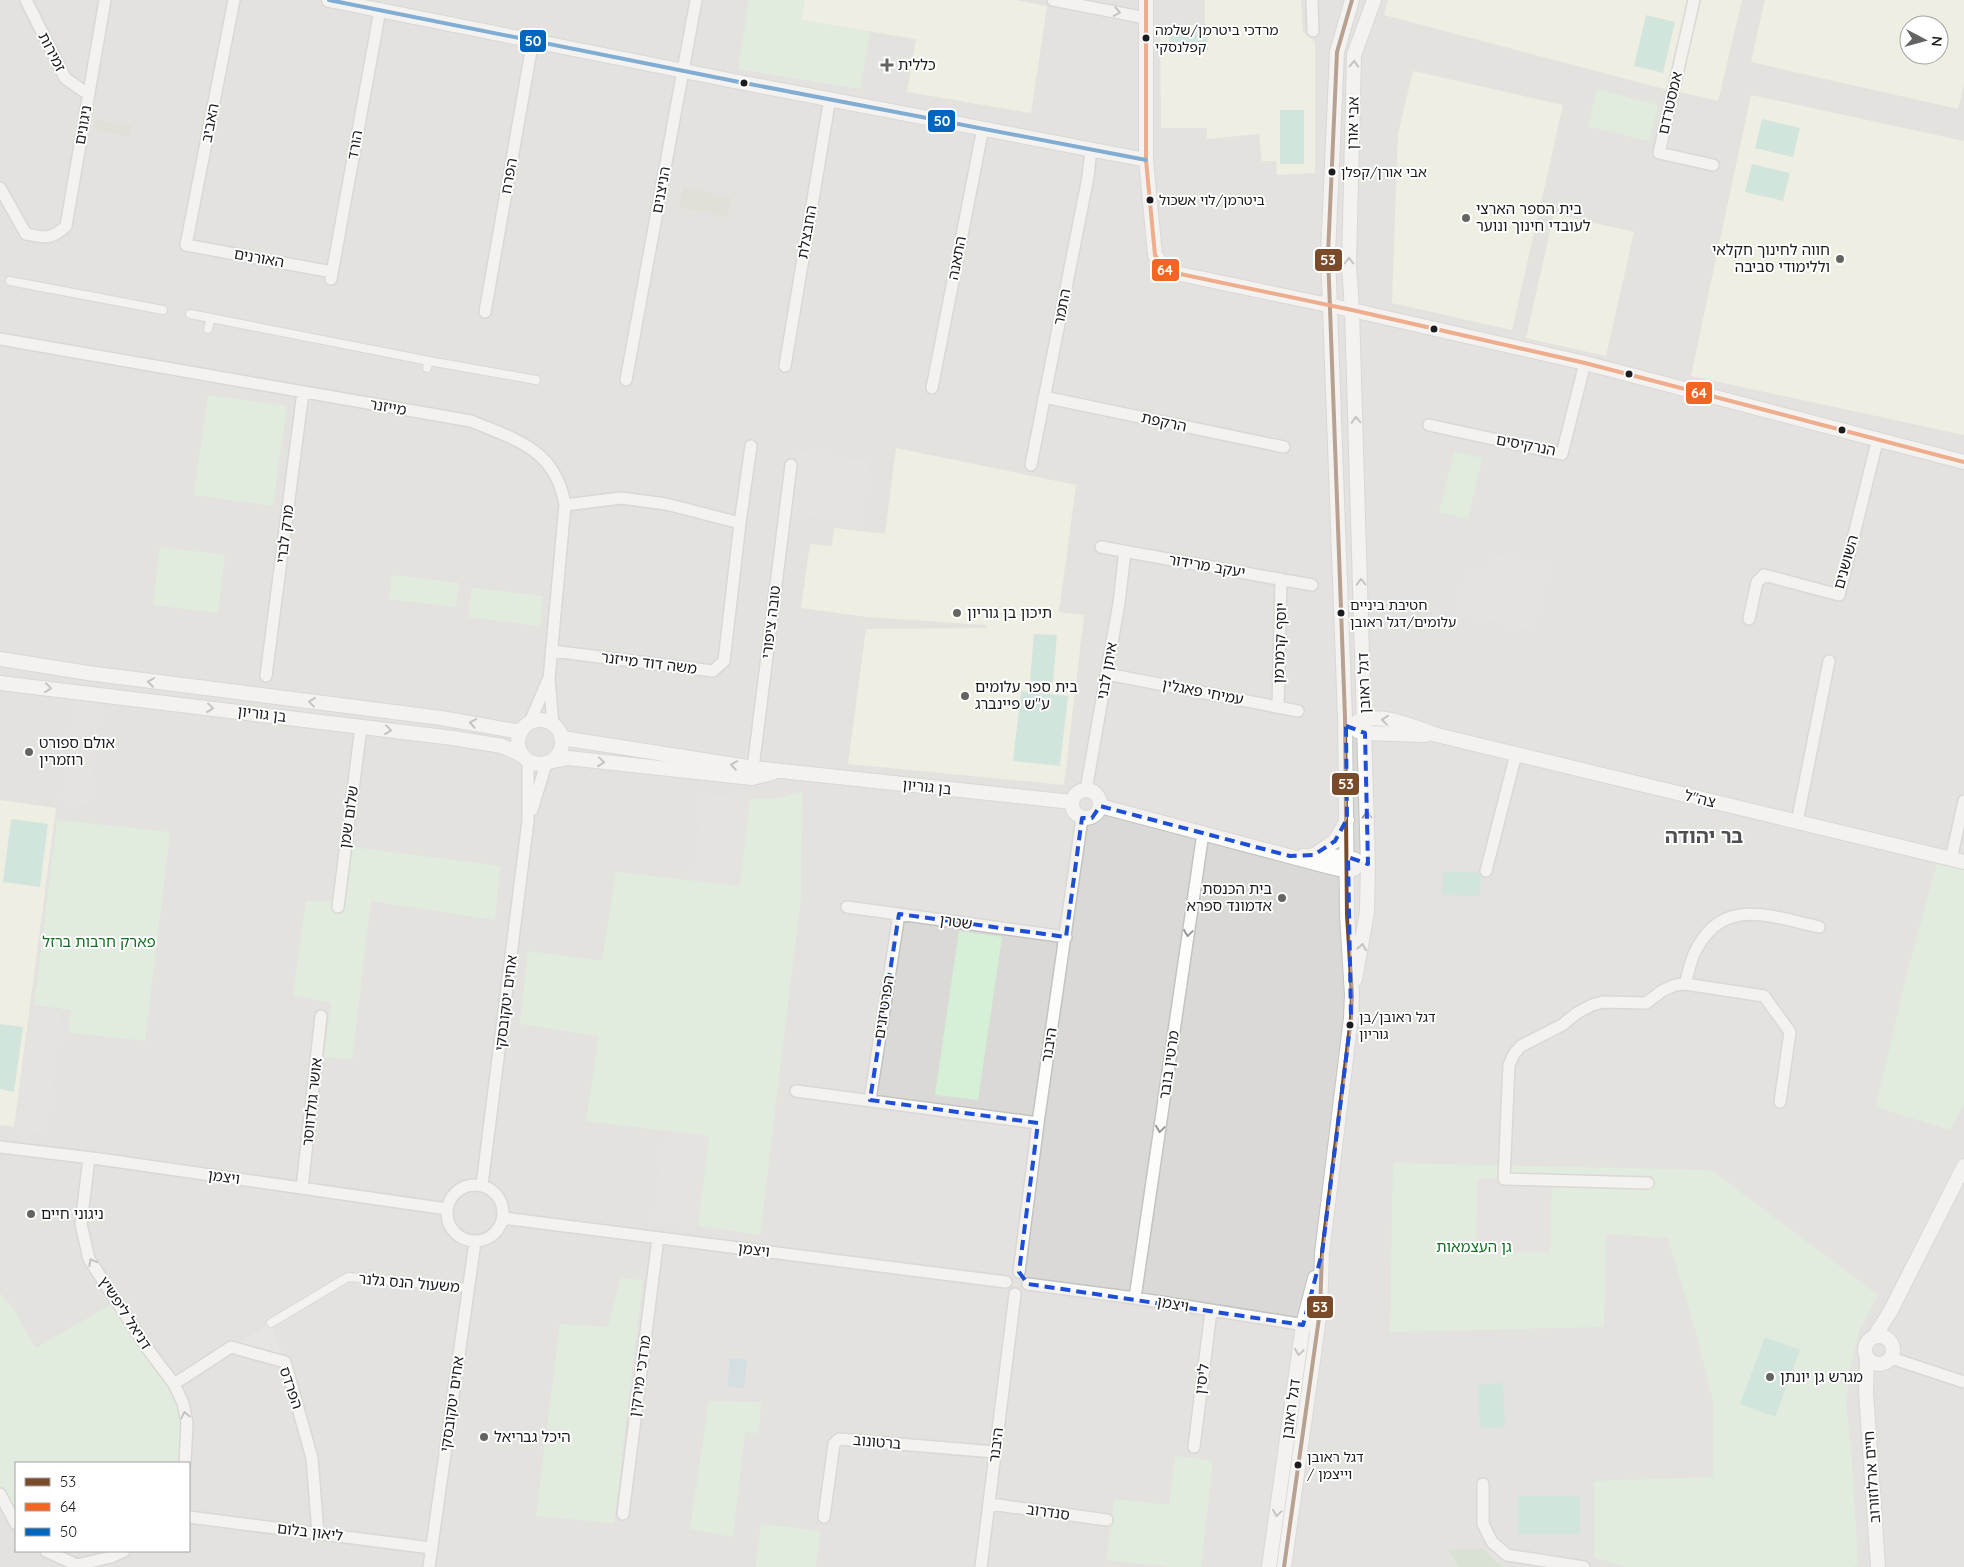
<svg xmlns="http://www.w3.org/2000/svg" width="1964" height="1567" font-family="Quicksand,'Noto Sans Hebrew',sans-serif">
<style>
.residential{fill:#dad9d6;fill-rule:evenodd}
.education{fill:#f3f4e1;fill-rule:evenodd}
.construction{fill:#d3d3c7}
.forest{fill:#c4d8bc}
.park{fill:#d5f0d7}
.pitch{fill:#b4dfd0}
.parking{fill:#dddcda}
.plaza{fill:#e1e0e3}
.water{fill:#bbd2db}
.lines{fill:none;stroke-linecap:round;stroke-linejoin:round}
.pedestrian-casing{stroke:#c3c3c1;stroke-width:10}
.minor-casing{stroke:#c3c3c1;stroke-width:14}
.tertiary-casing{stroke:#c3c3c1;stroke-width:16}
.pedestrian{stroke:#fcfcfb;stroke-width:8}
.minor{stroke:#fcfcfb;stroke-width:11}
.tertiary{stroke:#fcfcfb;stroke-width:14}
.bus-1-casing{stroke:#fff;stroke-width:8}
.bus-2-casing{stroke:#fff;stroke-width:8}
.bus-3-casing{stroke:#fff;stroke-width:8}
.bus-1{stroke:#7a4b2a;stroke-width:4}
.bus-2{stroke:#f26522;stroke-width:4}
.bus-3{stroke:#0065bd;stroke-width:4}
.oneway{stroke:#979797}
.marked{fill:none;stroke:#1d4ed8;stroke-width:4;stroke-dasharray:10 6;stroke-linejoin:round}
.bus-dot{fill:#1c1c1c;stroke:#fff;stroke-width:2}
.poi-dot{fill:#646462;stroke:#fff;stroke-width:2}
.labels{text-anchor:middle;stroke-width:4;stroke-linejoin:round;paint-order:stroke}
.bus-label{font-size:14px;fill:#1c1c1c;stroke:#fff;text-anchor:start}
.street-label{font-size:15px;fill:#1c1c1c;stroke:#fff}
.poi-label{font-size:15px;fill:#1c1c1c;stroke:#fff;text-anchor:start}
.park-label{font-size:15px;fill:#147124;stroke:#fff}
.district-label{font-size:20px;font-weight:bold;fill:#4f4f4f;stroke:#fff}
.line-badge{stroke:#fff;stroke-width:2}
.badge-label{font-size:14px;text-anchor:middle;font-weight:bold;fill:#fff}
</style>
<rect width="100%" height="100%" fill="#ebeae5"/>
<!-- residential -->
<path class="residential" d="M0,0H1964V1567H0ZM1909,25H1939V55H1909ZM16,1463H189V1551H16Z"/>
<!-- education -->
<path class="education" d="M805,0H1015L1047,6L1031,113L907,92L916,39L801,20Z
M1205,0H1301L1303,32L1315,42V173L1277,175L1276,161H1262L1259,134L1207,139V128H1161L1160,25H1205Z
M1388,0H1690L1668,90L1384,15Z
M1698,0H1742L1718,101L1676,91Z
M1765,0H1964V84L1958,109L1751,62ZM1909,25H1939V55H1909Z
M1413,71L1563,105L1512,330L1392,303L1398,134Z
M1751,95L1964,141V435L1691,376Z
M1554,214L1634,232L1606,356L1526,338Z
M896,448L1076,485L1059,612L1084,615L1064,785L848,764L866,629L986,628V625L867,617L801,608L810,544L832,546L834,528L885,534Z
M0,800L56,808L14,1127L0,1125Z"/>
<!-- construction -->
<path class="construction" d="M95,120L132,126L129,136L93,130Z
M683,187L731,198L727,217L679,207Z"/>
<!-- forest -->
<path class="forest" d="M1483,1549L1497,1563L1505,1567H1458L1449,1550Z"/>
<!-- park -->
<path class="park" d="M749,0H805L801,20L870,32L860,89L738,69Z
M1597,89L1658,105L1649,141L1588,126Z
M208,395L287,406L273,506L194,495Z
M1454,452L1482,458L1468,519L1439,512Z
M160,547L225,555L218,613L153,605Z
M392,575L459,583L456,607L389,599Z
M472,588L543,596L540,626L468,617Z
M802,792L801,897L760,1235L698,1226L709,1136L586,1121L599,1036L520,1024L528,951L602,961L616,872L740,886L750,799H776Z
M57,820L170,832L145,1041L68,1032L71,1010L34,1005Z
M352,847L500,866L495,920L371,901L352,1059L324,1057L331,1003L293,995L306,901L346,902Z
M1937,864L1964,870V1103L1950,1130L1876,1107L1907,973Z
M959,931L1002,937L978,1100L935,1095Z
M1393,1163L1711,1170L1878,1295L1859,1331L1850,1368L1846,1408L1851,1447L1858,1565L1853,1567H1626L1594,1557V1481L1713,1477V1401L1694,1325L1668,1238L1606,1234L1604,1327L1390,1332Z
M621,1278L643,1280L614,1523L536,1516L560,1324L608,1327Z
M0,1293L11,1306L36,1348L117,1301L183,1403L185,1463H16V1524L0,1494Z
M709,1401L761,1402L759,1433L745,1432L733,1537L690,1529Z
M1175,1456L1213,1461L1201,1567H1169L1107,1560L1114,1499L1169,1505Z
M761,1524L820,1531L816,1567H756Z"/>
<!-- pitch -->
<path class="pitch" d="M1646,15L1675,22L1663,73L1634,66Z
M1169,29H1207L1208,50H1170Z
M1280,110H1304V164H1280Z
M1762,119L1800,128L1793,157L1755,148Z
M1752,164L1790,173L1783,201L1745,192Z
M1034,634L1057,635L1053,682L1030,681Z
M1021,691L1068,696L1060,766L1013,761Z
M11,819L48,824L40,887L3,882Z
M1443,871L1481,873L1480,896L1442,895Z
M0,1024L23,1027L14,1092L0,1089Z
M1765,1337L1800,1350L1775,1417L1740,1404Z
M1503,1383L1505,1427L1480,1429L1478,1385Z
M1518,1496H1580V1534H1518Z"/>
<!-- parking -->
<path class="parking" d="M798,451L869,462L860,523L789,513Z
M1494,554L1548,567L1532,630L1458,612L1468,571L1489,576Z
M75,700L101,703L88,804L63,800Z
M704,794L750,799L740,886L694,881Z
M32,1008L61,1011L46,1133L17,1129Z
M665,1130L709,1136L698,1226L654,1221Z
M1477,1178L1552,1179L1550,1253L1476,1252Z"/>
<!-- plaza -->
<path class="plaza" d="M271,1323L285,1362L231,1347Z"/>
<!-- water -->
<path class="water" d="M730,1358L747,1360L744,1388L727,1386Z"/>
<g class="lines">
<defs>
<path id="pedestrian" d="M10,281L163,310
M190,314L211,318
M208,329L211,318L429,361L427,368
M429,361L536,380
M271,1323L348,1277L469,1288"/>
<path id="minor" d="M26,0L65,78L89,95
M234,0L186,245L332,272
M1053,0L1146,18
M1312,0L1313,31
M1694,0L1659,153L1713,165
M0,188L26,234C45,238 51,240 66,226L105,0
M331,279L380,10
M485,312L533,40
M0,339L471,421C516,440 556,449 565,505L549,679L553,724
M785,366L830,98
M626,380L696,0
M932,388L983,128
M1044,397L1284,447
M1429,425L1562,454L1585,363
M1031,465L1088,177L1091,149
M565,505L621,498L666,504L740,523
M1101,547L1312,585
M1749,619L1757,582L1764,575L1839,595L1878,438
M552,651L713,671L724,661L740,523L751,446
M1107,674L1298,711
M266,676L303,392
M1278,707L1281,579
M530,722L548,680
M752,776L791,465
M1086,790L1119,603L1125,551
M532,810L546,764
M1797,822L1829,661
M1951,859L1964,801
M1486,871L1516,754
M338,907L361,727
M847,907L1066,937
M1685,984C1688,974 1690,963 1694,954C1721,895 1769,916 1819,927
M796,1091L1038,1123
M870,1100L899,914
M0,1147L100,1159L447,1209
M89,1158L81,1224L89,1259L147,1348L174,1384L183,1403L187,1423L185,1463
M1648,1183L1504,1179L1509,1065L1514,1054L1521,1046L1562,1025L1577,1013L1592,1005L1603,1002L1646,1003L1662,991L1675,985L1685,984L1764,996L1790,1032L1780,1102
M482,1185L528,821V761
M447 1213a28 28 0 1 1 56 0a28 28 0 1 1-56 0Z
M302,1188L321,1016
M503,1218L1006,1282
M1019,1272L1038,1123L1082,818
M1028,1284L1135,1298L1318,1327
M1135,1298L1203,833
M1891,1358L1964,1382
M174,1384L231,1347L285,1362L312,1458L318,1533
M1194,1447L1211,1311
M1483,1484V1524L1492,1542L1507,1555L1584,1567
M0,1494L16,1524
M990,1504L1107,1520
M623,1514L658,1238
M189,1517L431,1548
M824,1517L834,1444L839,1439L995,1452
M46,1551L77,1565L111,1557L124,1551
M429,1567L475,1242
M981,1567L1015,1294"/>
<path id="tertiary" d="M329,0L739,82L1146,160
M1146,0V160L1155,255L1166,271L1352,310L1585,363L1964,462
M0,659L88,673L441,718L521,732
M0,683L453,738L502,746L522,755
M518 742a22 22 0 1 1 44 0a22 22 0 1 1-44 0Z
M1358,721C1383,712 1414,727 1437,735L1964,862
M1358,731L1365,733L1426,735
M562,738L754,768L1072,802
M553,761L568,758L752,778L772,773
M1072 804a14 14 0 1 1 28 0a14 14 0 1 1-28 0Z
M1100,806L1330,867L1348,871L1355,868
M1314,855L1335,841L1347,820
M1303,856L1348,857L1356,860
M1355,979L1367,912L1368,864L1352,310L1349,265L1354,55L1374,0
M1865 1350a14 14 0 1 1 28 0a14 14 0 1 1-28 0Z
M1875,1336L1891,1310L1964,1166
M1867,1359L1866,1392L1878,1567
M1269,1567L1303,1325L1315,1278
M1284,1567L1320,1311L1322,1253L1351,1018L1352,995L1347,915L1345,718L1328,254L1337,52L1352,0"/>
</defs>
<!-- pedestrian casing -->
<use href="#pedestrian" class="pedestrian-casing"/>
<!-- minor casing -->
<use href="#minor" class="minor-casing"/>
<!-- tertiary casing -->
<use href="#tertiary" class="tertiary-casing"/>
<!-- pedestrian -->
<use href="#pedestrian" class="pedestrian"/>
<!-- minor -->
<use href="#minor" class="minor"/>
<!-- tertiary -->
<use href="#tertiary" class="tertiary"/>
<defs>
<path id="bus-1" d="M1284,1567L1320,1311L1322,1253L1351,1018L1352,995L1347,915L1345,718L1328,254L1337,52L1352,0"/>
<path id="bus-2" d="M1146,0V160L1155,255L1166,271L1352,310L1585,363L1964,462"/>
<path id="bus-3" d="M329,0L739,82L1146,160"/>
</defs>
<!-- bus-1 casing -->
<use href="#bus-1" class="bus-1-casing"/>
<!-- bus-2 casing -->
<use href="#bus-2" class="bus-2-casing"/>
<!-- bus-3 casing -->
<use href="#bus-3" class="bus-3-casing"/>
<!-- bus-1 -->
<use href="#bus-1" class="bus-1"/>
<!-- bus-2 -->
<use href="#bus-2" class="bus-2"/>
<!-- bus-3 -->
<use href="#bus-3" class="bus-3"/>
</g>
<!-- one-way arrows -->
<defs><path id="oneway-chevron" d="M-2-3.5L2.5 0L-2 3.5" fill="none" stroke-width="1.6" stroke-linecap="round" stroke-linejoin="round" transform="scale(1.25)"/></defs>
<g class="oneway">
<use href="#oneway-chevron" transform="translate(1117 12) rotate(11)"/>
<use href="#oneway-chevron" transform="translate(1354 64) rotate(-88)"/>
<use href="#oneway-chevron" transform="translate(1349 261) rotate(-90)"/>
<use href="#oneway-chevron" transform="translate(1356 420) rotate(-92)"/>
<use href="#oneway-chevron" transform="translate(1361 582) rotate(-92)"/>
<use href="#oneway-chevron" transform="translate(151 682) rotate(-172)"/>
<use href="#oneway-chevron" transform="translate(48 688) rotate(7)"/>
<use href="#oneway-chevron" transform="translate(312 702) rotate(-173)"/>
<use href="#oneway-chevron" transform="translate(210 708) rotate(7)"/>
<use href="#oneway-chevron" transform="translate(1385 720) rotate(-174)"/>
<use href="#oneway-chevron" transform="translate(473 723) rotate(-170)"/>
<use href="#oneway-chevron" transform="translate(388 730) rotate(7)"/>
<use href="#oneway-chevron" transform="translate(601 762) rotate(6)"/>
<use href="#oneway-chevron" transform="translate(734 765) rotate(-171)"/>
<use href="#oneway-chevron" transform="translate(1367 815) rotate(-91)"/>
<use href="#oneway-chevron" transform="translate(1188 933) rotate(98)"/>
<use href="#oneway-chevron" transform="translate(1362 947) rotate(-81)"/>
<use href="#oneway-chevron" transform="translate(1160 1129) rotate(98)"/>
<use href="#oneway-chevron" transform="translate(92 1262) rotate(-118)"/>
<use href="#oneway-chevron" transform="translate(1299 1352) rotate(98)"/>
<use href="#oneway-chevron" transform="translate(185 1415) rotate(-102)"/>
<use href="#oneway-chevron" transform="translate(1277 1513) rotate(98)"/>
</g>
<!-- marked area -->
<path d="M0 0H1964V1567H0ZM1346,726L1365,733L1368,864L1348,857L1351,1018L1322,1253L1303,1325L1028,1284L1019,1272L1038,1123L870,1100L899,914L1066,937L1082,818H1092L1100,806L1290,856L1314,855L1335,841L1347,819Z" fill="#ebeae5" fill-opacity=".55" fill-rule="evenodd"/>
<path class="marked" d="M1346,726L1365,733L1368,864L1348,857L1351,1018L1322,1253L1303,1325L1028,1284L1019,1272L1038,1123L870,1100L899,914L1066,937L1082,818H1092L1100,806L1290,856L1314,855L1335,841L1347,819Z"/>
<!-- markers -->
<g class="bus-dot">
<circle cx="1146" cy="38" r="4.5"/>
<circle cx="744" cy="83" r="4.5"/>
<circle cx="1332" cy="172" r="4.5"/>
<circle cx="1150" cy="200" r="4.5"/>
<circle cx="1434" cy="329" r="4.5"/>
<circle cx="1629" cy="374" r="4.5"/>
<circle cx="1842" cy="430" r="4.5"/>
<circle cx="1341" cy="613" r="4.5"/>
<circle cx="1350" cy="1025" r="4.5"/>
<circle cx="1298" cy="1465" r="4.5"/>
</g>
<g class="poi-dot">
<path d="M884.5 57.5h5v5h5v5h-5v5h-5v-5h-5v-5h5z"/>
<circle cx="1466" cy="218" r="5"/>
<circle cx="1840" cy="259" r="5"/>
<circle cx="957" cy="613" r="5"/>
<circle cx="965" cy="696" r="5"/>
<circle cx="29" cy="752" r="5"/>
<circle cx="1282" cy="898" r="5"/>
<circle cx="31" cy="1214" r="5"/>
<circle cx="1770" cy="1377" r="5"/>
<circle cx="484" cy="1437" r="5"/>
</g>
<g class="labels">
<!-- bus labels -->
<g class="bus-label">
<text x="1155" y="35">מרדכי ביטרמן/שלמה<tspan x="1155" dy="17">קפלנסקי</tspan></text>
<text x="1341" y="177">אבי אורן/קפלן</text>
<text x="1159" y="205">ביטרמן/לוי אשכול</text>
<text x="1350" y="610">חטיבת ביניים<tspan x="1350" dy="17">עלומים/דגל ראובן</tspan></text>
<text x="1359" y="1022">דגל ראובן/בן<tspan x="1359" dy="17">גוריון</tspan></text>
<text x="1307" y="1462">דגל ראובן<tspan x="1307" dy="17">/ וייצמן</tspan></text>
</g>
<!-- street labels -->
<g class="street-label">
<text transform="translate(52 52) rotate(63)" y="5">זמירות</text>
<text transform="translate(1670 103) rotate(-77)" y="5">אמסטרדם</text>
<text transform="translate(210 123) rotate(-79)" y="5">האביב</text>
<text transform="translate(1353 123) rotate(-89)" y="5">אבי אורן</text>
<text transform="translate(83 125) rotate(-80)" y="5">ניגונים</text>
<text transform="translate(355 145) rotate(-80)" y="5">הורד</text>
<text transform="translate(509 176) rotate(-80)" y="5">הפרח</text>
<text transform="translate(661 190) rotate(-80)" y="5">הניצנים</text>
<text transform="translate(807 232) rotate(-80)" y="5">החבצלת</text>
<text transform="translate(259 258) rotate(10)" y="5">האורנים</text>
<text transform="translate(957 258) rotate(-79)" y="5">התאנה</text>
<text transform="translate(1062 307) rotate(-79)" y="5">התמר</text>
<text transform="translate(388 407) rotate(10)" y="5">מייזנר</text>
<text transform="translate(1164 422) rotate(12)" y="5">הרקפת</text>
<text transform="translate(1526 445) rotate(11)" y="5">הנרקיסים</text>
<text transform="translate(285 534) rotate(-83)" y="5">מרק לברי</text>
<text transform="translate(1846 562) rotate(-74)" y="5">השושנים</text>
<text transform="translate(1207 566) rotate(10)" y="5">יעקב מרידור</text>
<text transform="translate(771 622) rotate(-83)" y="5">טובה ציפורי</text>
<text transform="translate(1280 643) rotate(-88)" y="5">יוסף קרמרמן</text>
<text transform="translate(649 663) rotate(7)" y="5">משה דוד מייזנר</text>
<text transform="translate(1107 671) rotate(-80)" y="5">איתן לבני</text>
<text transform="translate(1364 683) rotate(-92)" y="5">דגל ראובן</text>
<text transform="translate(1203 692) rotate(11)" y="5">עמיחי פאגלין</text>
<text transform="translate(262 714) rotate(7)" y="5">בן גוריון</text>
<text transform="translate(927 787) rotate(6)" y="5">בן גוריון</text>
<text transform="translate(1700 799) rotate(14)" y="5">צה"ל</text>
<text transform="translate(349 817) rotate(-82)" y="5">שלום שמן</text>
<text transform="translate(956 922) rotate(8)" y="5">שטרן</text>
<text transform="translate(506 1003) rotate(-83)" y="5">אחים יטקובסקי</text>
<text transform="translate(884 1007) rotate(-81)" y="5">הפרטיזנים</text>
<text transform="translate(1049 1045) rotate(-81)" y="5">היבנר</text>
<text transform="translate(1169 1065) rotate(-82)" y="5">מרטין בובר</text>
<text transform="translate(312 1102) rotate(-84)" y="5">אושר גולדווסר</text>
<text transform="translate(224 1177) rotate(8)" y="5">ויצמן</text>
<text transform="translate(754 1250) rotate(7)" y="5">ויצמן</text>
<text transform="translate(409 1283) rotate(5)" y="5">משעול הנס גלנר</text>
<text transform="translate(1173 1304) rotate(10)" y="5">ויצמן</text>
<text transform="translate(125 1313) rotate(57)" y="5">דניאל ליפשיץ</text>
<text transform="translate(640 1376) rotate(-82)" y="5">מרדכי מירקין</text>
<text transform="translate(1202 1379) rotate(-83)" y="5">ליסין</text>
<text transform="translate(291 1388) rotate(71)" y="5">הפרדס</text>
<text transform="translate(452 1404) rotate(-82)" y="5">אחים יטקובסקי</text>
<text transform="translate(1291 1409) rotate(-82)" y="5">דגל ראובן</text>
<text transform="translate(877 1442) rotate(5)" y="5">ברטונוב</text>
<text transform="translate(996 1445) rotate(-83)" y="5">היבנר</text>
<text transform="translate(1872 1477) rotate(-94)" y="5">חיים ארלוזורוב</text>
<text transform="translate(1048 1512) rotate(8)" y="5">סנדרוב</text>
<text transform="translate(310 1532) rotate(7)" y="5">ליאון בלום</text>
</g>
<!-- poi labels -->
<g class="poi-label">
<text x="898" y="70">כללית</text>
<text x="1476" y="214">בית הספר הארצי<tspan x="1476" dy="17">לעובדי חינוך ונוער</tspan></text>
<text x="1830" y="255" text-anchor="end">חווה לחינוך חקלאי<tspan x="1830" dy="17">וללימודי סביבה</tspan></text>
<text x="967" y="618">תיכון בן גוריון</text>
<text x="975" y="692">בית ספר עלומים<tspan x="975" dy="17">ע"ש פיינברג</tspan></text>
<text x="39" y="748">אולם ספורט<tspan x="39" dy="17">רוזמרין</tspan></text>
<text x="1272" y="894" text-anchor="end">בית הכנסת<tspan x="1272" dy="17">אדמונד ספרא</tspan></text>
<text x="41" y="1219">ניגוני חיים</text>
<text x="1780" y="1382">מגרש גן יונתן</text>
<text x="494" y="1442">היכל גבריאל</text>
</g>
<!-- park labels -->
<g class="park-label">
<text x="99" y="947">פארק חרבות ברזל</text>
<text x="1474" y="1252">גן העצמאות</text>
</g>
<!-- district labels -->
<g class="district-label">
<text x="1704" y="843">בר יהודה</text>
</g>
</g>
<g class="line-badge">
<rect x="519" y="29" width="28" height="24" rx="5" fill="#0065bd"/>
<rect x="927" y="109" width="29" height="24" rx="5" fill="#0065bd"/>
<rect x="1314" y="248" width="29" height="24" rx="5" fill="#7a4b2a"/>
<rect x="1151" y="258" width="29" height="24" rx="5" fill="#f26522"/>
<rect x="1685" y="381" width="28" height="24" rx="5" fill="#f26522"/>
<rect x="1331" y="772" width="29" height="24" rx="5" fill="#7a4b2a"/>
<rect x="1306" y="1295" width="28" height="24" rx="5" fill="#7a4b2a"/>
</g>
<g class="badge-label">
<text x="533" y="46">50</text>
<text x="942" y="126">50</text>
<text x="1328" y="265">53</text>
<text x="1165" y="275">64</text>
<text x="1699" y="398">64</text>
<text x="1346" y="789">53</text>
<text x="1320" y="1312">53</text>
</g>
<!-- legend -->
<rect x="15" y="1462" width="175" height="90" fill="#ffffff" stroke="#a4a4a4"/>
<rect x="25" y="1478" width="25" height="8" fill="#7a4b2a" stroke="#a4a4a4"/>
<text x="60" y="1487" font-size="15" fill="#1c1c1c">53</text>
<rect x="25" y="1503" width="25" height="8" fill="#f26522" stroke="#a4a4a4"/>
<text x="60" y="1512" font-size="15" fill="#1c1c1c">64</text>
<rect x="25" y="1528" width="25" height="8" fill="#0065bd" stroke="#a4a4a4"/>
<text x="60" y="1537" font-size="15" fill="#1c1c1c">50</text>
<!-- north arrow -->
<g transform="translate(1924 40) rotate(96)"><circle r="24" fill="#ffffff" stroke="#a4a4a4"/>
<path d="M0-4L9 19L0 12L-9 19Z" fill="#646462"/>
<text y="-8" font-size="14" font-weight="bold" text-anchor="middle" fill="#1c1c1c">N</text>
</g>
</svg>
